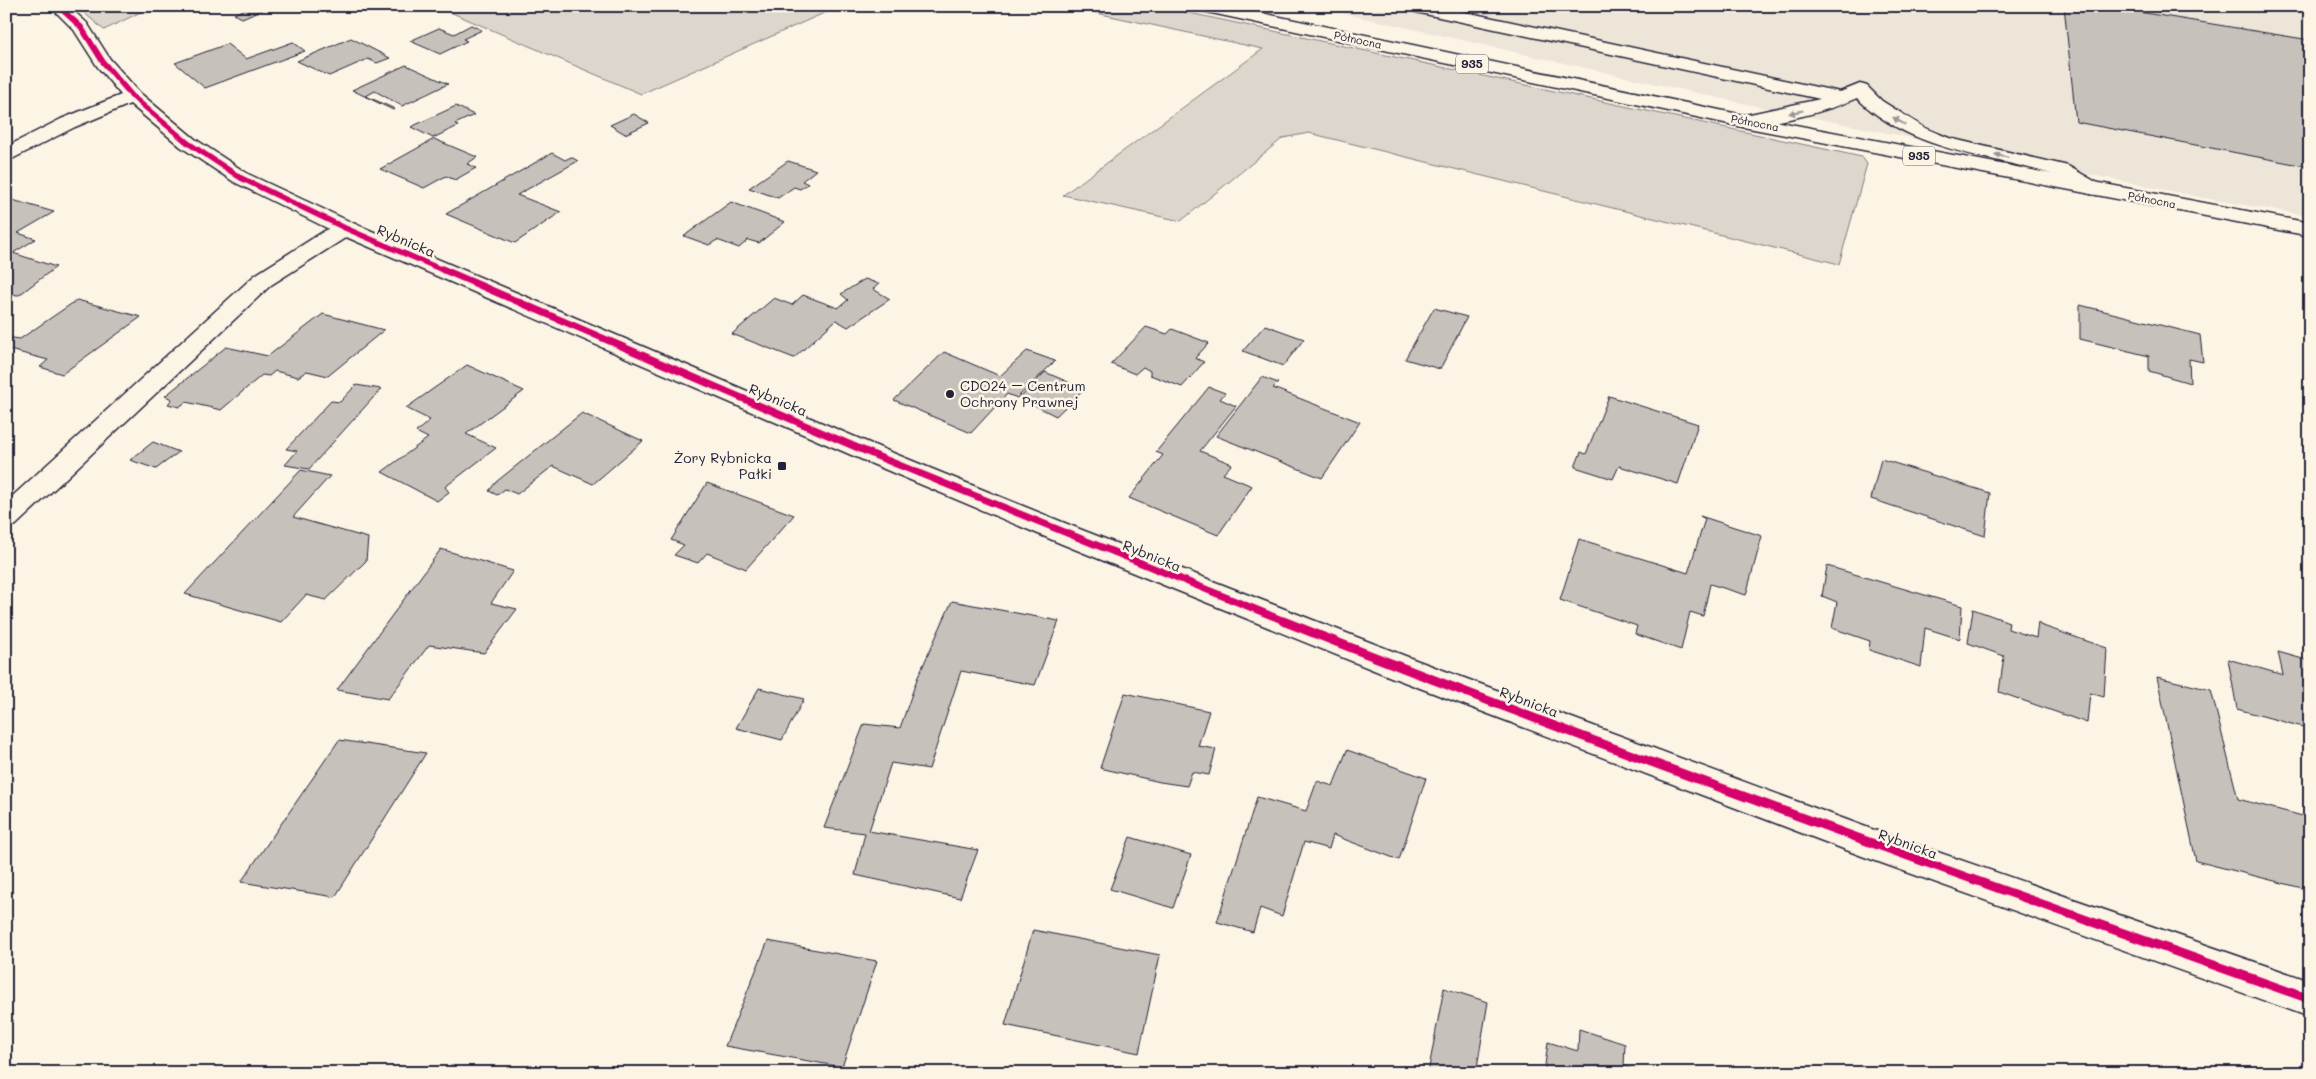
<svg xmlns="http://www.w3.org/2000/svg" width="2316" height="1079" font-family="Mali,sans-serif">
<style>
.built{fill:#ece5d8}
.green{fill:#dcd6cc;stroke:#7f7c84}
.building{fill:#c6c1bb;stroke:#22223b}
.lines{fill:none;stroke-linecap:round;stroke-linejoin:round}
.lane-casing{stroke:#22223b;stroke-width:3}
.secondary-casing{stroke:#22223b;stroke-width:3}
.primary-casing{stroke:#22223b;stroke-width:3}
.lane{fill:#fcf5e5;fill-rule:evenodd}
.secondary{fill:#fcf5e5;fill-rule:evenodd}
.primary{fill:#fcf5e5;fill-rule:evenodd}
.cycleway-far2-casing{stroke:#fcf5e5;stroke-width:8}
.cycleway-far1-casing{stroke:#fcf5e5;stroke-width:10}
.cycleway-casing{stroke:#fcf5e5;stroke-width:12}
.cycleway-far2{stroke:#d6006c;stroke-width:5.5}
.cycleway-far1{stroke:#d6006c;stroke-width:7}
.cycleway{stroke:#d6006c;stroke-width:9}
.oneway{fill:#9a9698}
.poi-dot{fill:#22223b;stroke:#fcf5e5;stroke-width:2}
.labels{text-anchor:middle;stroke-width:5;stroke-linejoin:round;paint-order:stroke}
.far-street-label{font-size:11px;fill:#22223b;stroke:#fcf5e5}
.shield{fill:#fcf5e5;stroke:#63616e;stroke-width:1}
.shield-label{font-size:12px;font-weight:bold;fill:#22223b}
.street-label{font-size:14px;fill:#22223b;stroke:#fcf5e5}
.poi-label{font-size:14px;fill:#22223b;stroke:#fcf5e5;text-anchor:start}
</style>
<rect width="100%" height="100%" fill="#fcf5e5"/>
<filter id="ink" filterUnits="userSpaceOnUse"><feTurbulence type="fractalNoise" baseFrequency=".02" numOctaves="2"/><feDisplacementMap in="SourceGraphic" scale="10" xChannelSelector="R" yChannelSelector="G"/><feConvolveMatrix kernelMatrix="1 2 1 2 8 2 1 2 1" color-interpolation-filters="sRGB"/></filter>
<g filter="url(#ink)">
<!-- built -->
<path class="built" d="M1311,6H2310V216L2209,199L1737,102Z"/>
<!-- green -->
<path class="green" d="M76,6H153L104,30Z
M436,6H840L641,94Z
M1064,6H1157L1862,157L1867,164L1839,264L1309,133L1283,138L1181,221L1063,195L1263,49Z"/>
<!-- building -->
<path class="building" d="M253,6L264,9L242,18L234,14Z
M2064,6H2102L2310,40V167L2076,122Z
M471,25L482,30L463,39L467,41L440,54L410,41L439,28L454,34Z
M351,38L390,58L377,63L368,59L329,76L297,61Z
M293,42L305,51L205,88L175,63L227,44L246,59Z
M406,65L448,84L402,106L375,91L366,96L395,109L393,110L352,90Z
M456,106L474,115L455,124L458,126L433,138L411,127Z
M634,114L649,123L625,134L610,125Z
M434,139L477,157L467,164L476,168L455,180L446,176L424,188L380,169Z
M552,153L565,160L571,157L578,161L517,195L561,212L515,243L446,214Z
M788,161L816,170L802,181L808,184L800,189L794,187L778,198L749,188Z
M9,199L54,212L18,233L36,239L13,253L56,267L19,295L6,294V201Z
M731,202L785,222L759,243L748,240L739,248L717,240L709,245L684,236Z
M865,279L879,284L873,289L890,299L848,327L836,320L794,358L732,334L774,298L792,305L803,295L838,308L848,300L841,294Z
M77,300L141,317L62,374L40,367L48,360L10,350L6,353V337L20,339Z
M2080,305L2200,335L2203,362L2189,359L2190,383L2149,371V356L2080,339Z
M1434,308L1467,317L1440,369L1405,359Z
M323,314L384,330L328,376L307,371L298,377L275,371L269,376L262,375L221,410L186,402L179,407L168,404L172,399L165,396L226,347L268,356Z
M1265,325L1304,339L1283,366L1243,351Z
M1146,327L1167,334L1172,329L1209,343L1195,358L1204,362L1182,387L1150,375V371L1143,367L1135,374L1111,364Z
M1027,351L1055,361L1017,398L1007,394L971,433L894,400L944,352L1000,376Z
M467,365L524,391L466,434L496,448L445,487L449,492L437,501L382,472L428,438L416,432L430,420L406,408Z
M1045,372L1084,389L1056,416L1020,398Z
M1262,377L1278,383L1273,388L1360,422L1322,478L1216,436Z
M356,385L381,389L309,469L285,465L297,451L286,449L331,401L340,402Z
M1209,387L1225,393L1220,399L1236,406L1200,451L1232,464L1223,474L1252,486L1218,535L1129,498L1163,455L1156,452Z
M1609,396L1698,424L1678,484L1619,466L1613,479L1575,467L1581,452L1586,454Z
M582,413L643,441L593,484L553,466L517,494L505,489L497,495L489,491L496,482Z
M153,442L179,452L156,469L130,460Z
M1881,459L1990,493L1985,536L1871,499Z
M301,470L330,476L293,517L368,538L366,561L326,600L306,595L281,622L185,594Z
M707,483L794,515L746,569L707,553L698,563L674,555L684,545L671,540Z
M1700,516L1762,536L1746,595L1710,584L1703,616L1690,612L1681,650L1635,634L1637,626L1560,600L1579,539L1688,573L1705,519Z
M441,549L513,571L491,603L517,609L484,653L429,645L388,699L337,690Z
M1827,566L1962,606L1960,639L1925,628L1921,667L1869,650L1870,641L1832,628L1837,602L1822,596Z
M952,601L1059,621L1035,685L961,671L929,769L891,763L869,831L978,850L960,898L855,875L865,833L824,828L864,724L900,728L917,679Z
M1973,609L2009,622L2008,629L2036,638L2038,622L2040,625L2107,648L2104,697L2090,693L2087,723L1999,692L2004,656L1968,643Z
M2278,652L2310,661V729L2237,709L2228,659L2283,675Z
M2157,677L2211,690L2238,799L2310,818V890L2196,861Z
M759,688L804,699L782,740L736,728Z
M1125,693L1209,711L1198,746L1216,749L1209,775L1192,772L1187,786L1160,782L1100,768Z
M339,740L426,753L335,897L241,882Z
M1347,750L1426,778L1399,860L1333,835L1329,849L1304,842L1282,916L1260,908L1253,932L1217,922L1257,797L1306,811L1317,781L1333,786Z
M1130,837L1191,855L1173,908L1110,889Z
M1033,930L1160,955L1139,1053L1005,1025Z
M768,941L877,961L842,1067L725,1046Z
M1444,988L1488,1002L1476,1073H1428Z
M1579,1029L1625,1044L1624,1066L1646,1073H1544L1548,1042L1578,1051Z"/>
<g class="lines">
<defs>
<path id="lane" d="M1403,6H1437L1840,92L1860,84L1867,86L1882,101L1925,128L1949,138L2068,166L2103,186L2106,190L2103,194C2083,199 2070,179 2051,174C1984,154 1910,151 1857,98C1822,114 1782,121 1743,127L1736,125L1733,121L1736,117L1820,99L1411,11L1405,10Z
M345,222L353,223L356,228L353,233L271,285L16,525L6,528V502L255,275L337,223Z"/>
<path id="secondary" d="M50,6H68L87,23L110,59L140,93L195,139L248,174L353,223L888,451L1082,530L1413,659L1874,830L2310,981V1017L1862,856L1391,677L1062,544L870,463L337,233L234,182L181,147L130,104L75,127L6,162V147L61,119L121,95L97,66L74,30Z"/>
<path id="primary" d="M1194,6H1228L1743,115L2310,223V236L1743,127L1202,11L1196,10Z"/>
</defs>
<!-- lane casing -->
<use href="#lane" class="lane-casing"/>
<!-- secondary casing -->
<use href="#secondary" class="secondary-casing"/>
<!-- primary casing -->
<use href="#primary" class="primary-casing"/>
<!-- lane -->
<use href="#lane" class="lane"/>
<!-- secondary -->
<use href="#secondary" class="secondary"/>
<!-- primary -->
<use href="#primary" class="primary"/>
<defs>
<path id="cycleway-far2" d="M58,6L81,27L103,62L133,97L188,143L241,178L345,228L445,271"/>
<path id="cycleway-far1" d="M442,269L879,457L1287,622"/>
<path id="cycleway" d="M1283,621C1622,755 1966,878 2310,999"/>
</defs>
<!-- cycleway-far2 casing -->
<use href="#cycleway-far2" class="cycleway-far2-casing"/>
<!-- cycleway-far1 casing -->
<use href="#cycleway-far1" class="cycleway-far1-casing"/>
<!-- cycleway casing -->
<use href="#cycleway" class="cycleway-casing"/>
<!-- cycleway-far2 -->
<use href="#cycleway-far2" class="cycleway-far2"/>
<!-- cycleway-far1 -->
<use href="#cycleway-far1" class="cycleway-far1"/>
<!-- cycleway -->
<use href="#cycleway" class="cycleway"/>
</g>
<!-- one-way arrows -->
<defs><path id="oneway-solid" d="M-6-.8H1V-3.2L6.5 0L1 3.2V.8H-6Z" transform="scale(1.25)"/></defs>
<g class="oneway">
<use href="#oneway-solid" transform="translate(1796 112) rotate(168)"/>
<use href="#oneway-solid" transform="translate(1899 121) rotate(-149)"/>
<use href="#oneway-solid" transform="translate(2001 156) rotate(-167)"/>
</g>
</g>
<!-- markers -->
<g class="poi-dot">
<circle cx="950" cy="394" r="5"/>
<rect x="777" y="461" width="10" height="10" rx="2.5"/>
</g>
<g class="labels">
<!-- far-street labels -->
<g class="far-street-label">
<text transform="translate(1358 40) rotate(12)" y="4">Północna</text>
<text transform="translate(1755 123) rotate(11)" y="4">Północna</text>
<text transform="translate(2152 200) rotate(11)" y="4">Północna</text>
</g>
<!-- shield labels -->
<g class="shield">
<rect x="1456" y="54.5" width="32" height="19" rx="4"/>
<rect x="1903" y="146.5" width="32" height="19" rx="4"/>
</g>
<g class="shield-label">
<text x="1472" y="68">935</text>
<text x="1919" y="160">935</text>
</g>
<!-- street labels -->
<g class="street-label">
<text transform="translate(406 241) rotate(23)" y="5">Rybnicka</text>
<text transform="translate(778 400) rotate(23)" y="5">Rybnicka</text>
<text transform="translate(1152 556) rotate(22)" y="5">Rybnicka</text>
<text transform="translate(1529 702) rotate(21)" y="5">Rybnicka</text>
<text transform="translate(1908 844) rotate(20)" y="5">Rybnicka</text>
</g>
<!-- poi labels -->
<g class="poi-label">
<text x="960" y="391">CDO24 – Centrum<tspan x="960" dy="16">Ochrony Prawnej</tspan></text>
<text x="772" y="463" text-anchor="end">Żory Rybnicka<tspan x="772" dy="16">Pałki</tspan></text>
</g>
</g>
<!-- margin -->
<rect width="2316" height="1079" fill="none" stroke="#fcf5e5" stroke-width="25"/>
<rect x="12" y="12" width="2291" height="1054" fill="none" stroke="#22223b" stroke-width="2" filter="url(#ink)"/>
</svg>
